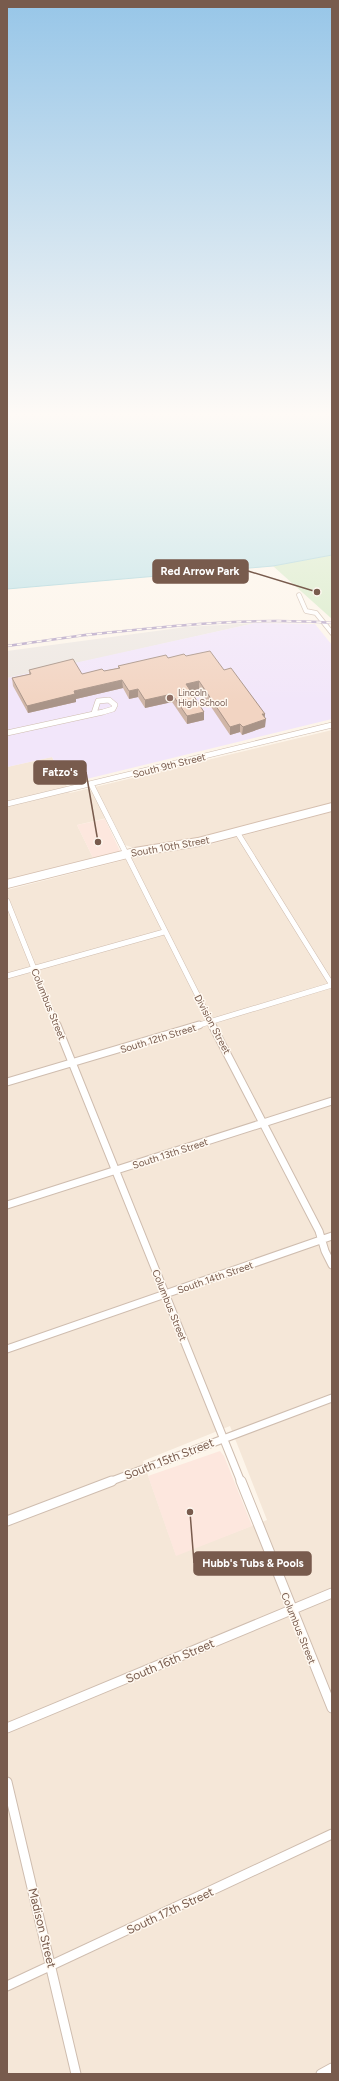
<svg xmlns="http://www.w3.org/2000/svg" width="339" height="2081" font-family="Figtree,sans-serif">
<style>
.residential{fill:#f5e7d8;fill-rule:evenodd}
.commercial{fill:#fde7de}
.industrial{fill:#eee8e3}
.education{fill:#f2e6fa}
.green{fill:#d7ebc8}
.water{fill:#bee2e7;stroke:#a4d2d9}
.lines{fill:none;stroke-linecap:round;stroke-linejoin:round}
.street-far3-casing{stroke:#cfbdaf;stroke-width:5.5}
.street-far2-casing{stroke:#cfbdaf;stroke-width:6}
.street-far1-casing{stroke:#cfbdaf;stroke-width:9}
.street-casing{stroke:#cfbdaf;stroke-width:11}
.secondary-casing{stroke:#d5bfaf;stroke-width:10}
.street-far3{stroke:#fff;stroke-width:4}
.street-far2{stroke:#fff;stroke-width:5}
.street-far1{stroke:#fff;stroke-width:7}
.street{stroke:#fff;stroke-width:9}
.secondary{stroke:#fff;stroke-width:8}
.rail-casing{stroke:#b8a7c8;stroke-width:2.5}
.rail{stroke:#fff9f1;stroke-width:1.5;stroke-dasharray:5;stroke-linecap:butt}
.wall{fill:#d0b6a7}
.shaded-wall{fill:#a99488}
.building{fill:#f2d4c2;stroke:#a99488}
.education-dot{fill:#8d6e63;stroke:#fff9f1;stroke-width:1.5}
.labels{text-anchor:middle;stroke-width:3;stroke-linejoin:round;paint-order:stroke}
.far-education-label{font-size:9px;fill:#785e54;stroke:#fff9f1;text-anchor:start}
.street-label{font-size:10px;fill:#785b4d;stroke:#fff9f1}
.near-street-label{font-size:12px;fill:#785b4d;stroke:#fff9f1}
.leader{fill:none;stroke:#785b4d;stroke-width:1.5}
.callout-dot{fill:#785b4d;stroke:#fff9f1;stroke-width:1.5}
.callout{fill:#785b4d;stroke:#785b4d;stroke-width:1.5}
.callout-label{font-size:11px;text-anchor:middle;font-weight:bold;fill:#fff}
</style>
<rect width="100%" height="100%" fill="#fdf5ea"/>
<!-- residential -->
<path class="residential" d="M332,730V803L193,840L134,848L125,845L111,817L77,825L93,858L7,880V767L52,757L70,793Z
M332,812V2074H7V890L136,857L204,846ZM230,1426L267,1520L176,1555L143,1461Z"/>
<!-- commercial -->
<path class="commercial" d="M105,819L120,851L93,858L77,825Z
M220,1451L224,1456L252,1526L176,1556L148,1476Z"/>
<!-- industrial -->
<path class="industrial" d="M255,623L113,655L7,678V651L186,627Z"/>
<!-- education -->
<path class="education" d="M255,623L315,624L332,645V719L66,784L52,757L7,767V678Z"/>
<!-- green -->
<path class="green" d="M332,555V619L273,566Z"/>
<!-- water -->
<path class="water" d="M7,412H332V555L273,566L7,589Z"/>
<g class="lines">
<defs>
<path id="street-far3" d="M299,595L306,611L316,613L332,633"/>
<path id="street-far2" d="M7,733L103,712L113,709L115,705L109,700L98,701L94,713
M91,784L213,1026
M7,804L332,725
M237,832L332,985
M7,901L57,1026
M7,976L164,932
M196,1026L332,985"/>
<path id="street-far1" d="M57,1025L241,1482
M212,1025L319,1231L325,1251L332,1265
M7,1082L199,1025
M7,1205L332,1101
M7,1349L332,1236
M109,1482L332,1398"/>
<path id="street" d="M241,1481L332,1708
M7,1521L112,1481
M7,1728L332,1593
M7,1782L76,2074
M7,1986L332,1834
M321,2074L332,2068"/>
<path id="secondary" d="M7,884L135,852L198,842L332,807"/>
</defs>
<!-- street-far3 casing -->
<use href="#street-far3" class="street-far3-casing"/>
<!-- street-far2 casing -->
<use href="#street-far2" class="street-far2-casing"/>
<!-- street-far1 casing -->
<use href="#street-far1" class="street-far1-casing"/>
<!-- street casing -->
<use href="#street" class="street-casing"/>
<!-- secondary casing -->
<use href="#secondary" class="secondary-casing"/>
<!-- street-far3 -->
<use href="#street-far3" class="street-far3"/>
<!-- street-far2 -->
<use href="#street-far2" class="street-far2"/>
<!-- street-far1 -->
<use href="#street-far1" class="street-far1"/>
<!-- street -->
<use href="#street" class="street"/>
<!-- secondary -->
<use href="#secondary" class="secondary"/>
<defs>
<path id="rail" d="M87,635C169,626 250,617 332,623
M7,646L92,634"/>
</defs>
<!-- rail casing -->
<use href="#rail" class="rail-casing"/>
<!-- rail -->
<use href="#rail" class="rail"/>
</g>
<!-- wall -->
<path class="wall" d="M186,656L224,670L265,714V727L242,735L240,732L230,735L199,689L191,691L204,712V720L187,724L172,702L145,708L138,697L129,699L123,688L76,699V702L28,713L13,686L12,678L29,674V670L82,674L104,671L118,668V666L168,658Z"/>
<!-- shaded-wall -->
<path class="shaded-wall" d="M122,680L123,688L76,699V702L28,713L27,706L74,691Z
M199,681V689L186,692V684Z
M138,689V697L129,699V691Z
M172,694V702L145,708V700Z
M204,712V720L187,724V716Z
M262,714H265L264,720L266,719L265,727L242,735L243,727Z
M240,724V732L230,735V727Z"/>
<!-- building -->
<path class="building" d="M210,651L224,670L231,668L265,714H262L266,719L243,727L240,724L230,727L199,681L186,684L204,712L187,716L172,694L145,700L138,689L129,691L122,680L74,691L75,694L27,706L12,678L31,674L29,670L73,659L82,674L102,669L104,671L120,668L118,666L166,655L168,658L184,654L186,656Z"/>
<!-- sky -->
<linearGradient id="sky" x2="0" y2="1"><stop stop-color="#97c6e8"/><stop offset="0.59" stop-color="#fefaf6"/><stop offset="1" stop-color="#fefaf6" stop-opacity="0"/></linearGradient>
<rect width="339" height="703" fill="url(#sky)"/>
<!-- markers -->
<circle class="education-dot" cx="170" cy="698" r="4"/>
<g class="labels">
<!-- far-education labels -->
<g class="far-education-label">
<text x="178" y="696">Lincoln<tspan x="178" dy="10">High School</tspan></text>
</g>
<!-- street labels -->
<g class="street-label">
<text transform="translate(169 765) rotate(-14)" y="4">South 9th Street</text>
<text transform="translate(170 846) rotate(-10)" y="4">South 10th Street</text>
<text transform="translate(49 1004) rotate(68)" y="4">Columbus Street</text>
<text transform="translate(213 1024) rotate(62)" y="4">Division Street</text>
<text transform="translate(158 1038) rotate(-17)" y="4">South 12th Street</text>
<text transform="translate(170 1153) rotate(-18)" y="4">South 13th Street</text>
<text transform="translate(215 1277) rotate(-19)" y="4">South 14th Street</text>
<text transform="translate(170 1305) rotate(68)" y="4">Columbus Street</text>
<text transform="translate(299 1628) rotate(68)" y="4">Columbus Street</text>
</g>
<!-- near-street labels -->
<g class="near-street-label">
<text transform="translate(169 1459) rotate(-21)" y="4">South 15th Street</text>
<text transform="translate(170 1661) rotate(-23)" y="4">South 16th Street</text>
<text transform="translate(170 1911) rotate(-25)" y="4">South 17th Street</text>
<text transform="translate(42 1928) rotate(76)" y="4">Madison Street</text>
</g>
</g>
<!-- callouts -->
<path class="leader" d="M317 592L248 571M98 842L86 772M190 1512L194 1563"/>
<g class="callout-dot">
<circle cx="317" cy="592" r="4"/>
<circle cx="98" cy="842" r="4"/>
<circle cx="190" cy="1512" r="4"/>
</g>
<g class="callout">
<rect x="153" y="560" width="95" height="23" rx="4"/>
<rect x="34" y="761" width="52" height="23" rx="4"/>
<rect x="194" y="1552" width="117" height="23" rx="4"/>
</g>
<g class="callout-label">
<text x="200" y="575">Red Arrow Park</text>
<text x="60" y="776">Fatzo's</text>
<text x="253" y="1567">Hubb's Tubs &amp; Pools</text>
</g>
<!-- border -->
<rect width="339" height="2081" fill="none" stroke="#785b4d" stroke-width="16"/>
</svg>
